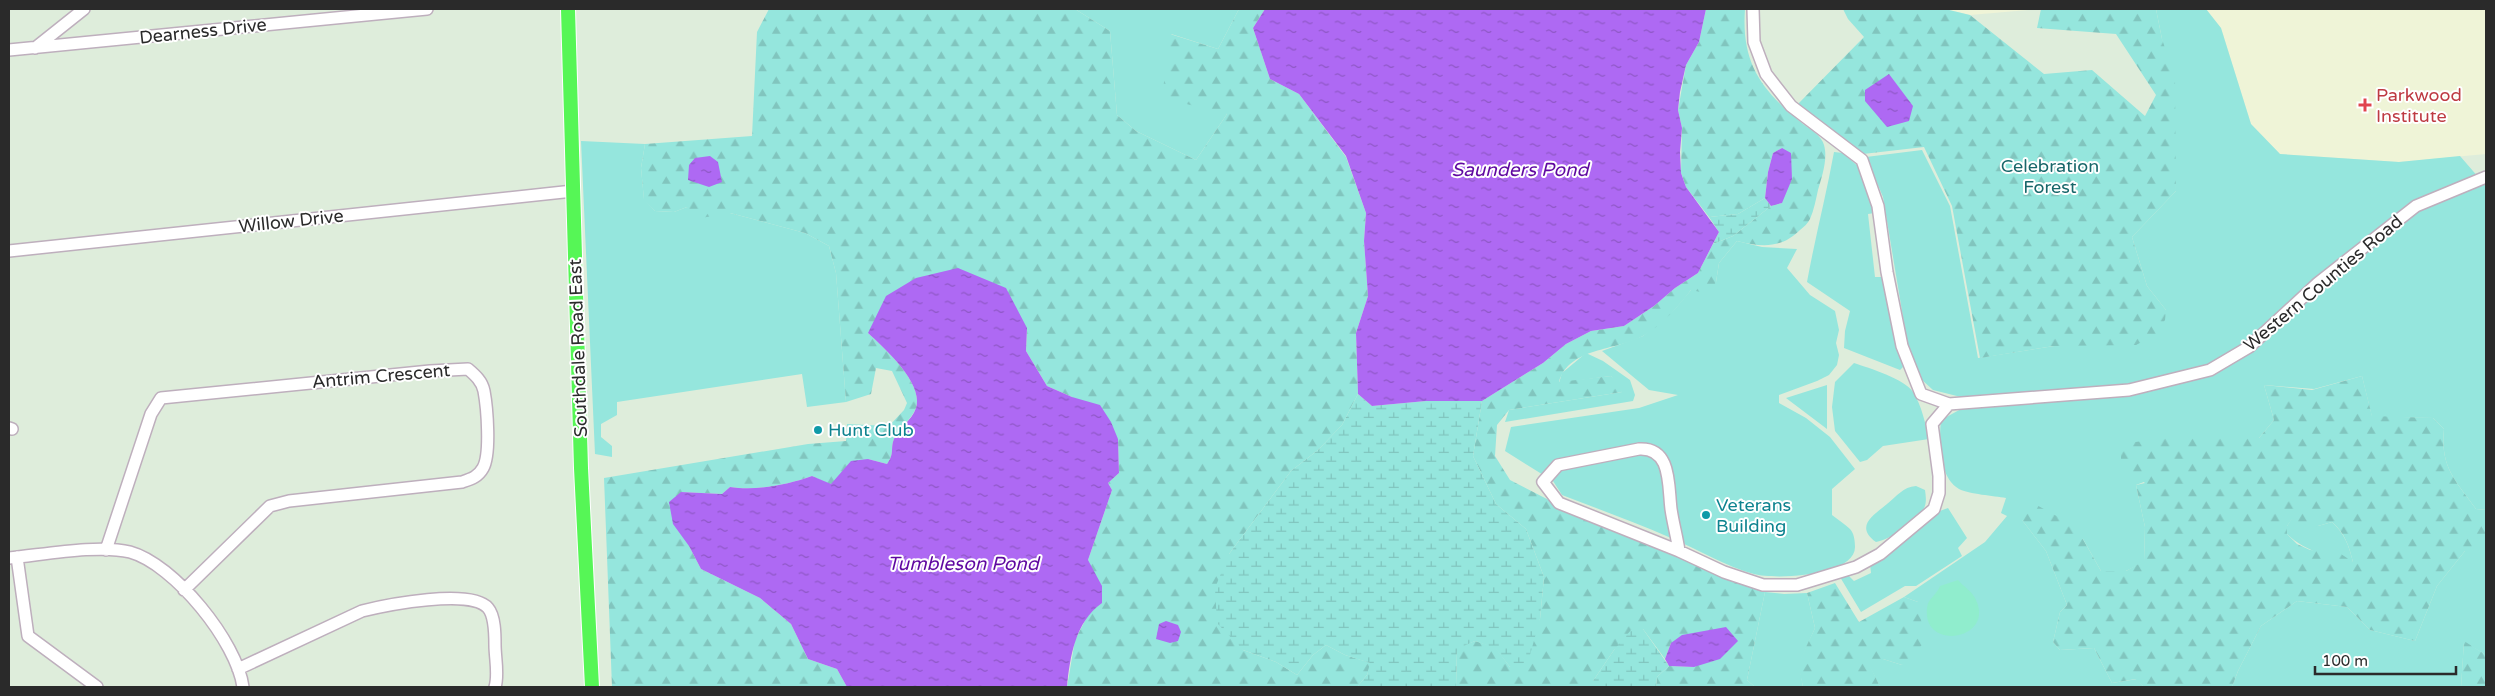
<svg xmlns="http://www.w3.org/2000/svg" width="2495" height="696" font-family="'Varela Round',sans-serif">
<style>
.medical{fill:#eff4d7}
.grass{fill:#95e6dd}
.forest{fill:url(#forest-firs);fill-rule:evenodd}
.wetland{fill:url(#wetland-marsh)}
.pitch{fill:#90edcd}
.water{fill:url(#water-ripples)}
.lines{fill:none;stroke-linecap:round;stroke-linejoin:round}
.minor-casing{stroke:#beafbd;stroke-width:14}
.major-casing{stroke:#fff;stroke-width:16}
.minor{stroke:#fff;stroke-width:11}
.major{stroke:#56f656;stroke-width:14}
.health-dot{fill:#e0444e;stroke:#fff;stroke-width:2}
.culture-dot{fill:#0f9aa8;stroke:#fff;stroke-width:2}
.labels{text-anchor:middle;stroke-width:4;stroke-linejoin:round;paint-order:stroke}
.street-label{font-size:18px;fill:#2a2a2a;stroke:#fff}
.health-label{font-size:18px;fill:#be3a42;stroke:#fff;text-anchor:start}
.park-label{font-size:18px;fill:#17676a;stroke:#fff}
.culture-label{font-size:18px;fill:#0d838f;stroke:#fff;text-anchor:start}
.water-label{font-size:19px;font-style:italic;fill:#5f08a0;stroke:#fff}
</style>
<defs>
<pattern id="forest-firs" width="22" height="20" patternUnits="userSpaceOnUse" patternTransform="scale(1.25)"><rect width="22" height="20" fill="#95e6dd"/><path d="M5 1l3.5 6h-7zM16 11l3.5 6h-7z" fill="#81c5be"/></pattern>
<pattern id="wetland-marsh" width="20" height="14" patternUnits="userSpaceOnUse" patternTransform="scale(1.25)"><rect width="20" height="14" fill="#95e6dd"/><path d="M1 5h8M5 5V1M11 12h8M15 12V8" fill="none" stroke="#81c5be"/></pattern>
<pattern id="water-ripples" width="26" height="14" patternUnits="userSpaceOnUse" patternTransform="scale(1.25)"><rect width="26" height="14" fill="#ae69f3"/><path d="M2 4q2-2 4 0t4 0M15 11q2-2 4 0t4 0" fill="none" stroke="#8e57c5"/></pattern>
</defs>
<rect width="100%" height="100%" fill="#deeddb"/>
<!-- medical -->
<path class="medical" d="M1945,9H2041L1970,15Z
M2206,9H2486V154L2399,162L2280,154L2251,124L2221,28Z"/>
<!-- grass -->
<path class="grass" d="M1075,9H1239L1218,49L1171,34L1227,114L1196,160L1136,131L1117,115L1110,31Z
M2156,9H2206L2221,28L2251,124L2280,154L2399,162L2460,156L2486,186V510L2476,509C2455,480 2440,467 2444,429L2433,418L2372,417L2362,376L2314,389L2264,385L2274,420L2259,438L2136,485L2145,527L2144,562L2126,571H2101L2083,539L2022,520L2046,551L2067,605L2060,612L2053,642L2060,650L2094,648L2112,683L2137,679L2144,687H1880L1866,659H1883L1902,665L1918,602L1904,597L1985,542L2007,516L2001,513L2006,498C1994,496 1969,494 1959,489C1938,476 1939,441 1941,420L1961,409L1993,405L1933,390L1921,379L1907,341L1883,197L1866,157L1922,150L1950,206L1978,358L2054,346L2166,310L2147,286L2132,237L2176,191L2162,39Z
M581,141L645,144L641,168L644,199L655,211L674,212L687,207L730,213L805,233L829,246L836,273L846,402L807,407L802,374L617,402V415L601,424V437L612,446V457L595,454Z
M1834,152L1843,153L1860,168L1875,213L1868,214L1875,277H1884L1903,367L1900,370L1844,348L1845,331L1850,311L1807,282C1815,238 1826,196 1834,152Z
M1737,241L1762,247L1797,249L1787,268L1810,295L1835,311L1839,330L1836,343L1839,355L1837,365L1829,375L1817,381L1779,395V403L1806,418L1830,437L1855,469L1832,489V515C1838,520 1845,524 1850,529C1854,533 1855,541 1855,547C1855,576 1776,580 1754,574C1725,566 1699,550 1671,538C1635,522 1598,509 1562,495L1553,481L1505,451L1511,427L1639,408L1678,395L1649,390L1602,351L1643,336L1675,309L1691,290L1716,282L1719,263Z
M1586,353L1603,361L1630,380L1635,395L1633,401L1505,422L1509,410L1622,392L1611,376L1559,383L1562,373Z
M1854,363C1869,368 1905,379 1913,392C1922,406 1925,423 1929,439L1883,446L1867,460L1860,462L1835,431L1832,407L1835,382Z
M1827,385V429L1786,398Z
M1916,486L1925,490C1926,497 1927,504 1923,510C1913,523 1892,539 1876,542C1854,526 1874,515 1887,504C1897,496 1903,487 1916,486Z
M1948,508L1967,538L1958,548L1962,556L1916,586H1905L1861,612L1840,577L1847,574L1854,581L1871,573L1870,564L1937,512Z
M2292,518L2318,526L2332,522C2345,534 2349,546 2353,562C2328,556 2306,552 2287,534V526Z
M2465,551H2486V655L2464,642L2461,687H2232L2238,671L2261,626L2297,601L2347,607L2370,630L2415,641L2437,586Z
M1765,592L1784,594L1807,593L1815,628L1799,664L1803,687H1755L1747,680Z"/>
<!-- forest -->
<path class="forest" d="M769,9H1075L1110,31L1117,115L1136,131L1196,160L1227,114L1162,98L1170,34L1218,49L1239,9H1265L1253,28L1270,79L1299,94L1346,157L1366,213L1364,241L1368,296L1356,333L1358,394L1342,425L1318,450L1291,471L1229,554L1243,650L1276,662L1297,675L1313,655L1326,645L1345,655L1371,663L1367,675L1357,687H1067L1075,640L1090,611L1088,560L1112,490L1108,483L1119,473L1118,439L1072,397L1047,386L1026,351L1027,328L868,333C884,348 924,383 916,408C911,421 898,428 894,439C890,450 895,453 887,464L868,459L831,485L812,476C787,485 756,491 730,487L722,494L681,492L689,546L701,569L760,598L791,624L808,659L837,669L847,687H612L604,478L808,444L846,441L847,424L889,426L904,410L907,403L892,371L876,368L871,394L846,402L836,273L829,246L805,233L730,213L701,218L687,207L674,212L655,211L644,200L641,168L645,144L752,136L757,32Z
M1706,9H1745C1741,64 1762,91 1803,124C1810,129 1822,136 1824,145C1828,159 1822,176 1818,190C1816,199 1814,210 1810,219C1808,223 1804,227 1800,230C1781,249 1761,247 1737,241L1719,263L1716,282L1710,294L1691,290C1678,307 1662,325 1643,336C1616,351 1569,347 1559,382L1611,376L1621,387L1622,392L1509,410L1497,425L1495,456L1510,480L1582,517L1765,592L1747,680L1755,687H1656L1657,677L1669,666L1694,667L1671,643L1665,659L1643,629L1614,650L1593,681V687H1456L1457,648L1475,641L1495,647L1510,667L1540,619L1544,577L1526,529L1496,504L1473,456L1482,401L1543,363L1566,344L1591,331L1624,326L1654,306L1675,288L1698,273L1713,244L1733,236L1771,206L1782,203V148L1773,153L1768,172L1765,198L1738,214L1709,217L1686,187L1681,173L1682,128L1678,110L1686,65L1699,42Z
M1843,9H1945L1970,15L2044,74L2092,70L2145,116L2156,95L2116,34L2037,28L2041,9H2156L2162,39L2175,78L2176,191L2132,237L2147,286L2166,310L2165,320L2155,335L2136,345L2054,346L1980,358L1952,206L1924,147L1863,154L1798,104L1864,37L1848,19Z
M2362,376L2372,416L2433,418L2444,429C2440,467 2455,480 2476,509L2486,510V551H2465L2437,586L2415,641L2370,630L2347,607L2297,601L2261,626L2238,671L2232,687H2144L2136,679L2112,683L2094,648L2060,650L2053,642L2060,612L2067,605L2046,551L2022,520L2029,501L2066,521L2083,539L2101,571H2126L2144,561L2145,527L2136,485L2145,483L2121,465V444L2172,437L2259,438L2274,420L2264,385L2312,390ZM2292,519L2301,527L2318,526L2332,522C2345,533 2349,546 2353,562L2338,552L2310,550L2297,544L2287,534V526Z
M1835,583L1859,622L1904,597L1918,602L1925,642L1902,665L1883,659H1867L1880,687H1803L1798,664L1815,628L1807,593Z
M2464,641L2486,655V687H2461Z"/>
<!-- wetland -->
<path class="wetland" d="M1765,198L1771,206L1733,236L1713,244L1719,232L1709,217L1738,214Z
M1358,394L1372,406L1426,401H1482L1473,456L1496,504L1526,529L1544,577L1540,619L1528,662L1510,667L1495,648L1475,641L1457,649L1456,687H1357L1367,675L1370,663L1345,655L1326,645L1313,655L1297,675L1276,662L1243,650L1217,623L1215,588L1229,554L1291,471L1318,450L1342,425Z
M1643,629L1669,666L1657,677L1656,687H1593V681L1614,650L1631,630Z"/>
<!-- pitch -->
<path class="pitch" d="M1958,580C1964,587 1973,592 1976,600C1995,640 1922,652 1927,608C1928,598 1937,595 1940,586Z"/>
<!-- water -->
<path class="water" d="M1265,9H1706L1699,42L1686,65L1680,92L1678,110L1682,128L1680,152L1681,173L1686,187L1719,232L1698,273L1675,288L1654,306L1624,326L1591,331L1566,344L1543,363L1482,401H1426L1372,406L1358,394L1356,333L1368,296L1364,241L1366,213L1346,156L1299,94L1270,79L1253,28Z
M1889,74L1913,106L1909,121L1887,127L1865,101V90Z
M1782,148L1791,153L1792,179L1782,203L1771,206L1765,198L1768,172L1773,153Z
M710,156L718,162L722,182L709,187L688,180L689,165L695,158Z
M958,268L1006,288L1027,328L1026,351L1047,386L1072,397L1100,405L1111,422L1118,439L1119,473L1108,483L1112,490L1088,560L1102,586V603C1075,622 1070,657 1067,687H847L837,669L808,659L791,624L760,598L701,569L689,546L673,524L669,502L681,492L722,494L730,487C756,491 787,485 812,476L831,484L851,461L868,459L887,464C895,453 890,449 894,439C898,428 912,421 916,408C924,383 884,348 868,333L886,296L916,278Z
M1166,621L1178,625L1181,632L1178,641L1170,643L1156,639L1159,624Z
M1726,627L1738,641L1720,659L1694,667L1669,666L1665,659L1671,643L1682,635Z"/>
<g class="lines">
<defs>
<path id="minor" d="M1753,9L1754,42L1766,74L1791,106L1862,160L1878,206L1887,272L1902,346L1921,394L1949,404L2129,390L2210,370L2249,347L2318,283L2416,206L2486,177
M35,48L84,9
M9,50L427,9
M9,251L573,191
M9,428L12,429
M106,550L151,414L161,398L430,371L468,369C475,375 482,381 484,391C487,407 491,454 483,468C478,477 471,479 462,482L289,501L270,506L184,590
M1679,551C1677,537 1673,523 1671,509C1668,486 1672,447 1639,449L1558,465L1543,482L1559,503L1679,551L1724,572L1763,585H1797L1856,567L1880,554L1934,509L1939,493V476L1932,424L1949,404
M17,557L28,636L97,687
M9,558C42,555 98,544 130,552C174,564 237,642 243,687
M238,669L362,611C386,605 471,588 488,608C495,616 495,635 495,645C495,658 499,675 495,687"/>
<path id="major" d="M568,9L581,468L592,687"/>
</defs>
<!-- minor casing -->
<use href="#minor" class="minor-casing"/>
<!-- major casing -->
<use href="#major" class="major-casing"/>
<!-- minor -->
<use href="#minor" class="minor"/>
<!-- major -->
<use href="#major" class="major"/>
</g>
<!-- markers -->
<path class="health-dot" d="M2362.5 97.5h5v5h5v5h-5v5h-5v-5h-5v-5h5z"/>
<g class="culture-dot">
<circle cx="818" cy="430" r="5"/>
<circle cx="1706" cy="515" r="5"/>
</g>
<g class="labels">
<!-- street labels -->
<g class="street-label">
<text transform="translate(203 31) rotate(-6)" y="6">Dearness Drive</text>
<text transform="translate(291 221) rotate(-6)" y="6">Willow Drive</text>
<text transform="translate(2323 283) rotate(-40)" y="6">Western Counties Road</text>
<text transform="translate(578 348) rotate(-92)" y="6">Southdale Road East</text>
<text transform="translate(381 376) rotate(-5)" y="6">Antrim Crescent</text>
</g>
<!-- health labels -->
<g class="health-label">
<text x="2376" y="101">Parkwood<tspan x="2376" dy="21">Institute</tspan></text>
</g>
<!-- park labels -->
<g class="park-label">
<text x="2050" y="172">Celebration<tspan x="2050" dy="21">Forest</tspan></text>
</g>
<!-- culture labels -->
<g class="culture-label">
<text x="828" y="436">Hunt Club</text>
<text x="1716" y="511">Veterans<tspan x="1716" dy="21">Building</tspan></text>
</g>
<!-- water labels -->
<g class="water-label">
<text x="1520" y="176">Saunders Pond</text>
<text x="963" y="570">Tumbleson Pond</text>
</g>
</g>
<!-- border -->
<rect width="2495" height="696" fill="none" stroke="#2a2a2a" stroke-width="20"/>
<!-- scale -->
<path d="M2315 666v8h141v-8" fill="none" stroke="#2a2a2a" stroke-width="2.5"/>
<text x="2322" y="666" font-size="15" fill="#2a2a2a" stroke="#ffffff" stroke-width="4" paint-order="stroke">100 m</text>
</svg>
